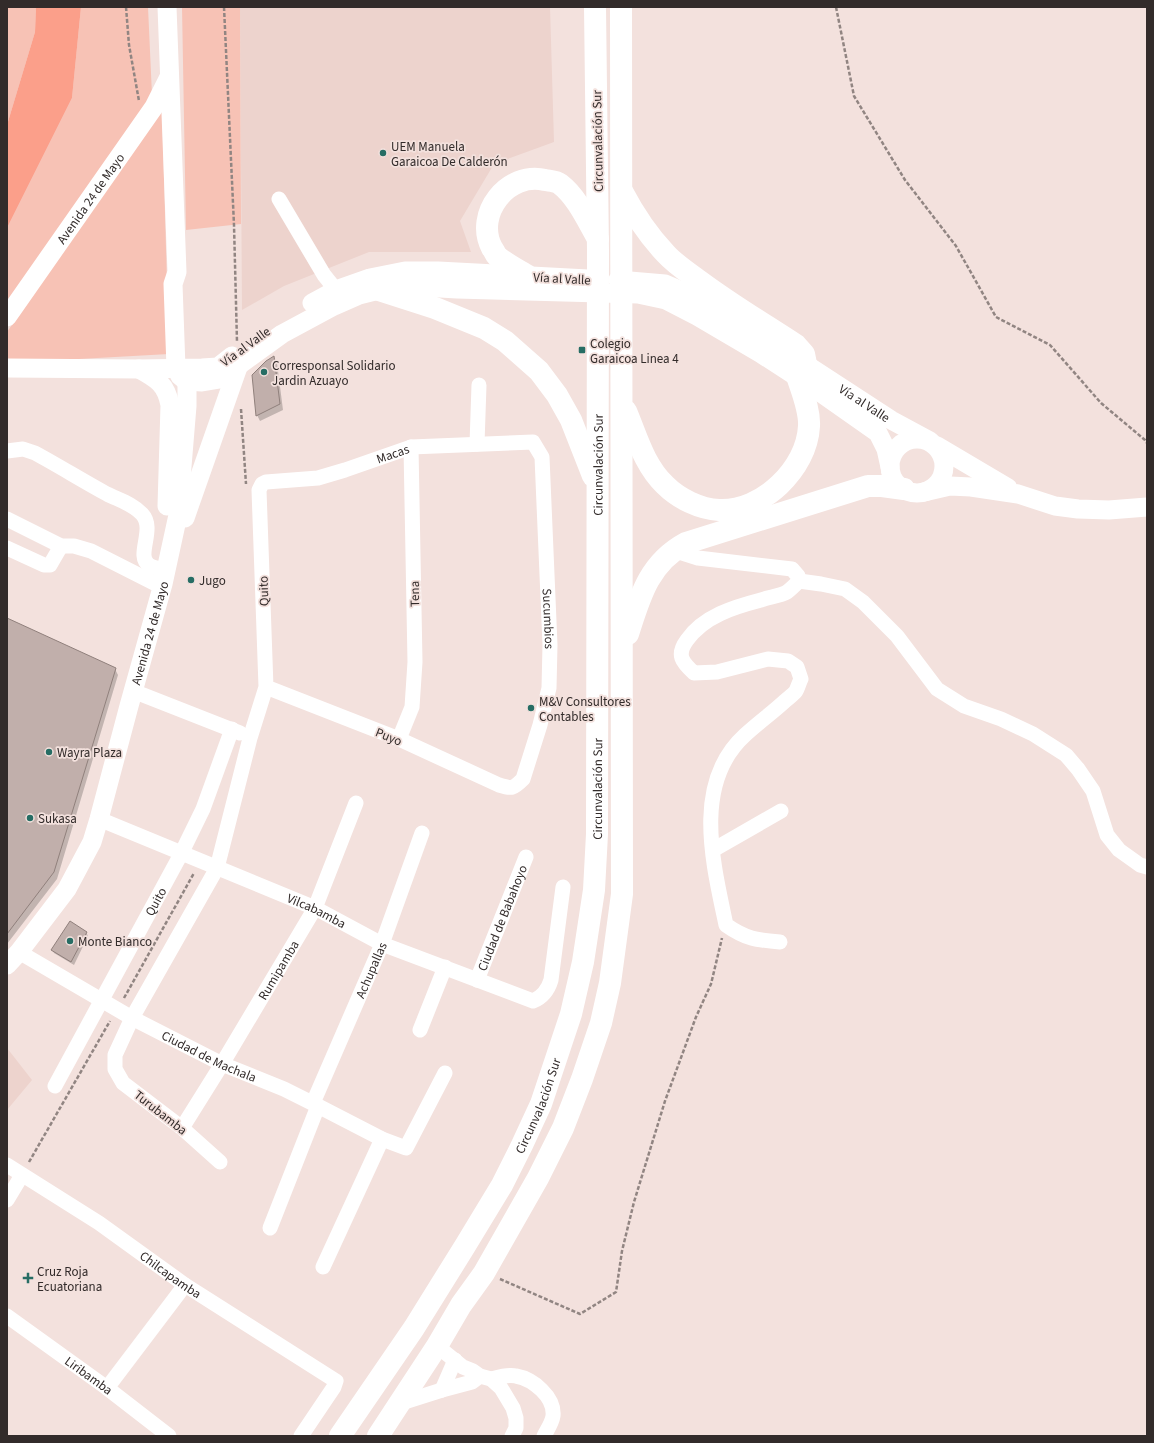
<svg xmlns="http://www.w3.org/2000/svg" width="1154" height="1443" font-family="'Source Sans 3',sans-serif">
<style>
.built{fill:#edd3cd}
.green{fill:#f7c2b5}
.water{fill:#fb9f8a}
.shadow{fill:#0003}
.building{fill:#c1afab;stroke:#90807c}
.lines{fill:none;stroke-linecap:round;stroke-linejoin:round}
.path{stroke:#918582;stroke-width:2.5;stroke-dasharray:4 2;stroke-linecap:butt}
.minor{stroke:#fff;stroke-width:15}
.major{stroke:#fff;stroke-width:19}
.highway{stroke:#fff;stroke-width:22}
.poi-dot{fill:#266d64;stroke:#f3e1dd;stroke-width:1.5}
.labels{text-anchor:middle;stroke-width:3.5;stroke-linejoin:round;paint-order:stroke}
.street-label{font-size:13px;fill:#322b2a;stroke:#f3e1dd}
.poi-label{font-size:13px;fill:#322b2a;stroke:#f3e1dd;text-anchor:start}
</style>
<rect width="100%" height="100%" fill="#f3e1dd"/>
<!-- built -->
<path class="built" d="M240,7H550L554,142L494,164L460,221L471,252H369L284,286L242,310Z
M7,1048L32,1080L7,1110Z"/>
<!-- green -->
<path class="green" d="M7,7H36L35,32L7,125Z
M81,7H148L152,95L7,305V228L72,98Z
M182,7H240L241,224L186,230Z
M162,108L169,354L7,363V332Z"/>
<!-- water -->
<path class="water" d="M36,7H81L72,98L7,228V125L35,32Z"/>
<!-- shadow -->
<path class="shadow" d="M274,357L277,363L283,410L260,421L257,415Z
M7,619L115,669L118,675L57,879L7,944Z
M86,932L88,936L74,965L54,953L52,950Z"/>
<!-- building -->
<path class="building" d="M274,356L280,404L256,416L252,375L266,361Z
M7,618L116,668L54,872L7,934Z
M70,921L87,932L71,962L51,950Z"/>
<g class="lines">
<!-- path -->
<path class="path" d="M126,7L129,45L139,101
M224,7L234,225L237,342
M836,7L854,96L905,180L956,246L996,317L1050,345L1101,403L1145,440L1147,443
M241,409L246,484
M124,998L194,873
M29,1162L110,1021
M500,1279L580,1314L616,1292L622,1251L634,1202L665,1101L696,1017L711,984L722,938"/>
<!-- minor -->
<g class="minor">
<path d="M279,199L324,275L336,290"/>
<path d="M477,444L479,385"/>
<path d="M7,451L23,449L35,453C59,466 83,481 107,494C119,500 133,504 142,514C156,529 135,556 149,565C153,568 159,568 164,570"/>
<path d="M7,519L61,546H74L91,551L162,587"/>
<path d="M7,548L44,565H50L61,546"/>
<path d="M673,550L698,558L792,569L798,576L799,581C795,585 791,589 787,592C780,596 769,597 761,600C734,607 704,616 687,640C676,655 682,662 694,673L717,672L768,659L788,661L797,667L801,679C799,683 798,687 796,691C793,695 788,698 785,701C772,713 758,723 745,735C692,783 713,863 726,925C746,939 756,940 780,942"/>
<path d="M799,581L821,584L845,589L863,602L897,636L937,689L964,706L1001,719L1033,734L1066,755L1078,769L1093,791L1107,835L1119,850L1140,865L1147,867"/>
<path d="M133,691L240,733"/>
<path d="M399,739L412,707L415,662L411,447"/>
<path id="s1" d="M99,819L315,908L382,944L533,1001C543,997 548,990 551,980L563,887"/>
<path d="M713,850L781,811"/>
<path id="s2" d="M19,952L132,1018L222,1064L284,1089L318,1106L382,1139L406,1148L445,1073"/>
<path id="s3" d="M477,980L526,857"/>
<path d="M420,1030L445,967"/>
<path id="s4" d="M55,1086L181,854L203,809L232,729"/>
<path id="s5" d="M313,1103L382,944L422,833"/>
<path id="s6" d="M182,1128L222,1064L315,908L356,803"/>
<path id="s7" d="M220,1162L182,1128L123,1083L115,1069V1055L132,1018L217,868L250,738L266,687L259,490L262,484L266,482L318,478L345,470L411,447L533,442L542,457L550,645L549,688L540,725L523,779C513,789 512,789 499,785L399,739L266,687"/>
<path id="s8" d="M7,1165L99,1223L185,1285L336,1381L334,1387L301,1436"/>
<path d="M7,1200L22,1175"/>
<path d="M270,1228L318,1106"/>
<path d="M323,1267L382,1139"/>
<path id="s9" d="M7,1316L107,1388L169,1436"/>
<path d="M437,1346L463,1367L473,1371L480,1376L491,1379L501,1388L513,1408L516,1418V1428L512,1436"/>
<path d="M491,1379C499,1377 508,1374 516,1376C533,1379 555,1397 553,1416C552,1423 547,1430 544,1436"/>
<path d="M107,1388L185,1285"/>
<path d="M442,1390L455,1360"/>
<path d="M401,1403L442,1390L472,1382L480,1376"/>
</g>
<!-- major -->
<g class="major">
<path d="M167,7L177,272L173,284L176,368L180,376L186,381L202,382L220,379L282,334L334,306L359,295L379,290L407,286L457,289L638,294L666,300L697,316L760,353L814,388L878,433L886,449L890,467"/>
<path id="s10" d="M618,280L665,284L693,296L779,347L891,420L930,441"/>
<path d="M312,303L336,290L370,278L405,271H438L588,279"/>
<path id="s11" d="M7,317L154,107L169,77"/>
<path d="M7,368L139,369L202,368L218,367L232,356"/>
<path d="M139,369C157,379 166,384 170,405L167,506"/>
<circle cx="917" cy="466" r="27"/>
<path d="M937,446L1008,488"/>
<path d="M924,492L950,486L971,487L1018,494L1055,506L1078,509L1109,510L1147,507"/>
<path d="M185,518L238,367"/>
<path id="s12" d="M7,965L19,952L67,889L92,842L99,819L129,706L163,584L178,515L187,406V369"/>
</g>
<!-- highway -->
<g class="highway">
<path d="M622,191C634,214 648,235 666,254C676,265 689,273 701,282C732,305 764,324 796,345L804,354L806,364"/>
<path d="M528,276C520,271 503,262 497,256C495,254 494,250 492,248C474,214 508,171 545,180C550,181 556,181 560,184C577,197 587,220 598,239"/>
<path d="M379,290L435,308L484,328L505,341L539,371L557,395L571,420L593,476"/>
<path d="M626,411C637,437 644,465 665,485C679,499 700,509 719,510C762,512 807,469 809,426C810,410 802,392 797,376"/>
<path d="M628,634C640,596 649,563 686,543L868,486H882L904,489"/>
<path id="s13" d="M340,1436L414,1328L465,1246L502,1185L522,1145L541,1104L571,1014L583,962L594,890L597,834L598,251L595,7"/>
<path d="M378,1436L437,1346L461,1305L484,1273L538,1178L563,1128L582,1079L601,1023L610,983L622,894L621,7"/>
</g>
</g>
<!-- markers -->
<g class="poi-dot">
<circle cx="383" cy="153" r="4"/>
<rect x="578" y="346" width="8" height="8" rx="2"/>
<circle cx="264" cy="372" r="4"/>
<circle cx="191" cy="580" r="4"/>
<circle cx="531" cy="708" r="4"/>
<circle cx="49" cy="752" r="4"/>
<circle cx="30" cy="818" r="4"/>
<circle cx="70" cy="941" r="4"/>
<path d="M26 1272h4v4h4v4h-4v4h-4v-4h-4v-4h4z"/>
</g>
<g class="labels">
<!-- street labels -->
<g class="street-label">
<text transform="translate(597 141) rotate(-91)" y="5">Circunvalación Sur</text>
<text dy="5" stroke="none"><textPath href="#s11" startOffset="145">Avenida 24 de Mayo</textPath></text>
<text transform="translate(562 278) rotate(3)" y="5">Vía al Valle</text>
<text transform="translate(245 346) rotate(-36)" y="5">Vía al Valle</text>
<text dy="5" stroke="none"><textPath href="#s10" startOffset="280">Vía al Valle</textPath></text>
<text dy="5" stroke="none"><textPath href="#s7" startOffset="895">Macas</textPath></text>
<text dy="5" stroke="none"><textPath href="#s13" startOffset="1035">Circunvalación Sur</textPath></text>
<text transform="translate(263 591) rotate(-92)" y="5">Quito</text>
<text transform="translate(414 594) rotate(-91)" y="5">Tena</text>
<text dy="5" stroke="none"><textPath href="#s7" startOffset="1216">Sucumbios</textPath></text>
<text dy="5" stroke="none"><textPath href="#s12" startOffset="367">Avenida 24 de Mayo</textPath></text>
<text transform="translate(389 736) rotate(22)" y="5">Puyo</text>
<text dy="5" stroke="none"><textPath href="#s13" startOffset="711">Circunvalación Sur</textPath></text>
<text dy="5" stroke="none"><textPath href="#s4" startOffset="210">Quito</textPath></text>
<text dy="5" stroke="none"><textPath href="#s1" startOffset="236">Vilcabamba</textPath></text>
<text dy="5" stroke="none"><textPath href="#s3" startOffset="67">Ciudad de Babahoyo</textPath></text>
<text dy="5" stroke="none"><textPath href="#s5" startOffset="145">Achupallas</textPath></text>
<text dy="5" stroke="none"><textPath href="#s6" startOffset="185">Rumipamba</textPath></text>
<text dy="5" stroke="none"><textPath href="#s2" startOffset="217">Ciudad de Machala</textPath></text>
<text dy="5" stroke="none"><textPath href="#s13" startOffset="386">Circunvalación Sur</textPath></text>
<text transform="translate(161 1112) rotate(38)" y="5">Turubamba</text>
<text dy="5" stroke="none"><textPath href="#s8" startOffset="197">Chilcapamba</textPath></text>
<text dy="5" stroke="none"><textPath href="#s9" startOffset="101">Liribamba</textPath></text>
</g>
<!-- poi labels -->
<g class="poi-label">
<text x="391" y="151">UEM Manuela<tspan x="391" dy="15">Garaicoa De Calderón</tspan></text>
<text x="590" y="348">Colegio<tspan x="590" dy="15">Garaicoa Linea 4</tspan></text>
<text x="272" y="370">Corresponsal Solidario<tspan x="272" dy="15">Jardin Azuayo</tspan></text>
<text x="199" y="585">Jugo</text>
<text x="539" y="706">M&amp;V Consultores<tspan x="539" dy="15">Contables</tspan></text>
<text x="57" y="757">Wayra Plaza</text>
<text x="38" y="823">Sukasa</text>
<text x="78" y="946">Monte Bianco</text>
<text x="37" y="1276">Cruz Roja<tspan x="37" dy="15">Ecuatoriana</tspan></text>
</g>
</g>
<!-- border -->
<rect width="1154" height="1443" fill="none" stroke="#322b2a" stroke-width="16"/>
</svg>
